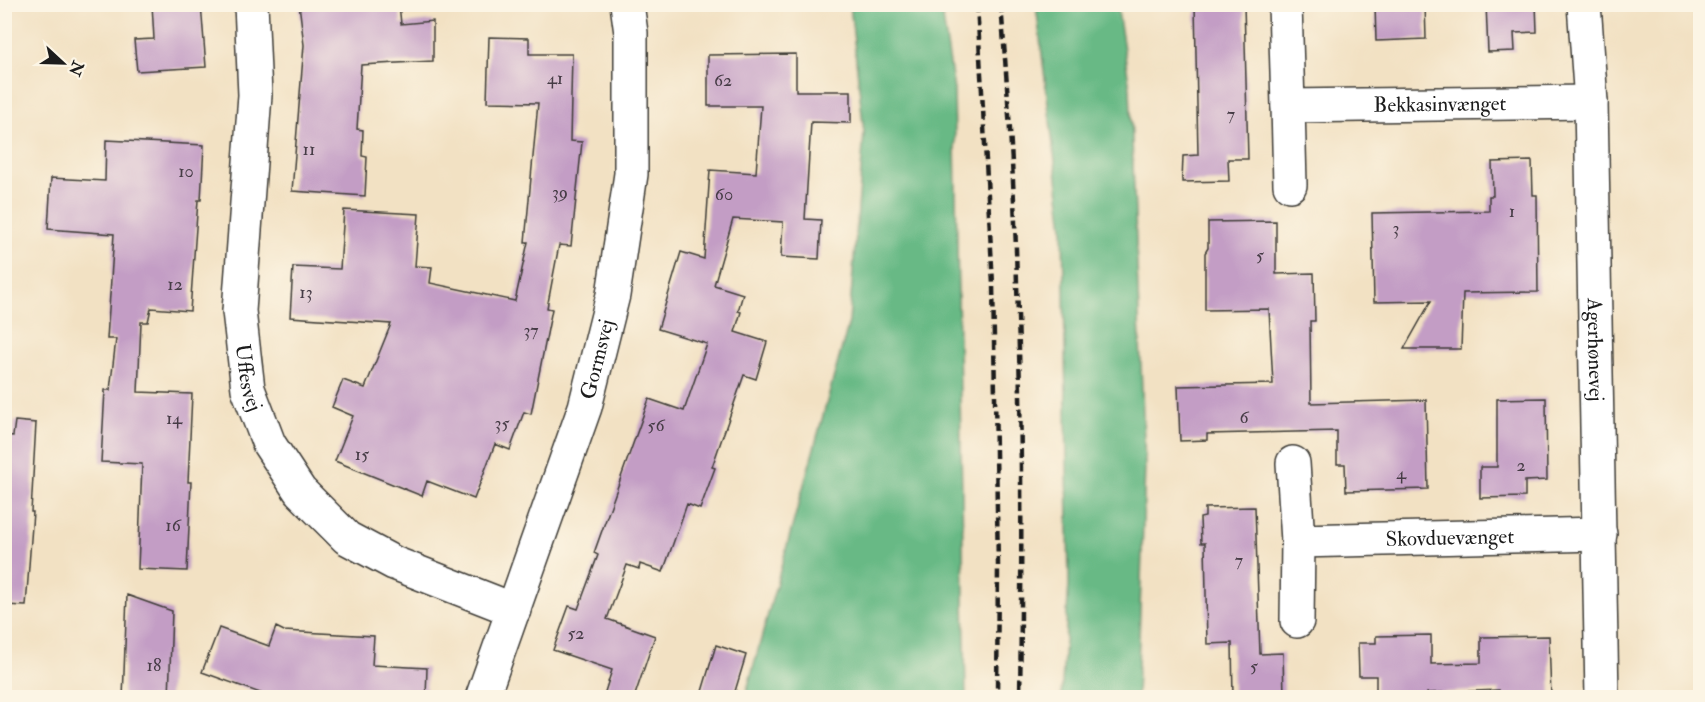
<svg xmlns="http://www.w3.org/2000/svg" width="1705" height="702" font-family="'IM FELL Double Pica',serif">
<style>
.forest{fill:#68b985;stroke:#426a50;stroke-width:1.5}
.building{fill:#c39dc5}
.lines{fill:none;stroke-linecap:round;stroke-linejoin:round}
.minor-casing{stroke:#3c3a35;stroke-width:36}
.minor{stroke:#fff;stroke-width:33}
.rail{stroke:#1c1c1c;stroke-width:4.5;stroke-dasharray:9 4.5;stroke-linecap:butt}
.labels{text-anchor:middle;stroke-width:5;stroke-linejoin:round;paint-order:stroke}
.number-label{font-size:18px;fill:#463c46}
.street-label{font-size:21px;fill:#1c1c1c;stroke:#fcf5e5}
</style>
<rect width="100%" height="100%" fill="#fcf5e5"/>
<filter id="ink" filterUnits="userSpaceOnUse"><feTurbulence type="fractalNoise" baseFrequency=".0167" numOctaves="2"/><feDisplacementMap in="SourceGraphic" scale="12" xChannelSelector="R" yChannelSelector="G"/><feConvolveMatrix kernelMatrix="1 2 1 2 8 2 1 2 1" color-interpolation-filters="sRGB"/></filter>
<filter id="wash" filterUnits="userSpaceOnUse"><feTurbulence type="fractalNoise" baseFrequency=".008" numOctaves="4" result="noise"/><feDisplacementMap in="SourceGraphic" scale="24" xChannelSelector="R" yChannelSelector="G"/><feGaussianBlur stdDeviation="1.35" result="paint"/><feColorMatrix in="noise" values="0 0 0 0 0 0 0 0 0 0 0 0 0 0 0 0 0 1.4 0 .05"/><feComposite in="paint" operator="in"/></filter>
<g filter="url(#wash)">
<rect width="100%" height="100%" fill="#f2e1c3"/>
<!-- forest -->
<path class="forest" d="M850,5H941L954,90L966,697H745L849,322L864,133Z
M1036,5H1117L1130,88L1145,466L1137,697H1061L1069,584L1063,228Z"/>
<g id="blocks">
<!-- building -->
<path class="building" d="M152,4H201L206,67L137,71L134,40L154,39Z
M299,4H399L401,24L433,21V61L361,65L357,129L363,130L362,156L367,157L365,196L292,191L304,45Z
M1195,4H1244L1248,159H1228L1229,181L1182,182L1183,156L1198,155Z
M1375,4H1425L1426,39L1376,41Z
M1486,4H1536L1537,32L1514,33L1515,51L1488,52Z
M489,37L529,38V54H572L570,141L582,142L571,246L559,245L547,308L552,309L531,414L524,412L510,450L495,444L474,499L427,481L422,496L335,461L353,416L332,407L343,380L365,388L391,324L290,317L293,267L340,269L344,210L419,214L415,266L432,267L430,283L515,301L528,242H525L538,103L487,102Z
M796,54V91H851V123L811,122L805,219L821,220L819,259L781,257L783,222L733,219L714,285L743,294L738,311L741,312L735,332L767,342L756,379L744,375L712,467L715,468L700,509L687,504L663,572L640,564L639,569L627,565L607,619L655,636L634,698H603L612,670L553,650L569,606L578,609L598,555L594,553L649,399L684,411L707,344L658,329L681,252L704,259L710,170L756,173L761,106H708V55Z
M106,140L204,145L201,200H198L190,311L151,308L148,322H141L138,392L192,394L188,482H191L187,571L138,569L142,464L101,462L105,390H110L116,339H107L114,234L48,229L51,178L105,181Z
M1532,161L1533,195H1537L1538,292L1463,293L1461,349H1404L1431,301L1374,302L1372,213L1489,211V196H1493L1492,162Z
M1276,221V274L1314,273L1315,321H1310L1311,403L1426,400L1428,489L1346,491L1345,464H1337V431L1207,434V440L1180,441L1178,386L1273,384L1269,309L1205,310V253L1208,248V222Z
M1546,398L1547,480L1525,481V497L1480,498V467H1497V399Z
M15,421L36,423L31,512H33L26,606L4,605V500L8,470H4V435L13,436Z
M1255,507L1260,654L1283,653L1284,698H1233L1232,643L1207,644L1205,543H1201L1200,518L1205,517V508Z
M127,595L172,611L169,698H123Z
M276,627L284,631L374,636L372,665L427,668L426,698H274L202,672L219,628L269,646Z
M1431,635V664L1481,663V637L1549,636L1551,698H1499V690L1427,693V698H1376V676H1359L1358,643H1376V636Z
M716,645L746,655L733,698H700Z"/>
</g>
</g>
<g filter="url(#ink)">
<use href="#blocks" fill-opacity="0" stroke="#3c3a35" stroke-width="1.5"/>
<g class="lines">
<defs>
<g id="minor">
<path id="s1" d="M251,4L255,95L239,311L248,389L269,444L300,491L347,538L394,563L514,610"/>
<path id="s2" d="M1285,4L1288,106L1591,102"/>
<path id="s3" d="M1584,4L1591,102L1602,698"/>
<path d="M1288,106L1290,185"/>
<path id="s4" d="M1293,463L1298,541L1600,534"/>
<path d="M1297,621L1298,541"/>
<path id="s5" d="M482,698L585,407L613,295L631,174V33L627,4"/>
</g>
</defs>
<!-- minor casing -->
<use href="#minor" class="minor-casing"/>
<!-- minor -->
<use href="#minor" class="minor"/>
<!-- rail -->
<path class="rail" d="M977,4L993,284L998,565L997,698
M1001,4C1008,98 1015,191 1017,285C1022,423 1022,560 1020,698"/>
</g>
</g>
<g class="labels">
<!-- number labels -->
<g class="number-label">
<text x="555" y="84">41</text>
<text x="723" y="86">62</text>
<text x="1231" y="120">7</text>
<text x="309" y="155">11</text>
<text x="186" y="177">10</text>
<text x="560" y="198">39</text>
<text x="724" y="200">60</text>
<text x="1512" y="217">1</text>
<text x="1396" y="234">3</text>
<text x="1260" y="261">5</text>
<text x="175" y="290">12</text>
<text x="306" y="298">13</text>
<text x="531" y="336">37</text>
<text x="1244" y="423">6</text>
<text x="174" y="424">14</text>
<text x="502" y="429">35</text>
<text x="656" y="431">56</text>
<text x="362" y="460">15</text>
<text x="1521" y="471">2</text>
<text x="1401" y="479">4</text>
<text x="173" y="531">16</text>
<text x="1239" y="566">7</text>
<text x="576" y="639">52</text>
<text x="154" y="671">18</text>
<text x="1254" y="672">5</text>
</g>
<!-- street labels -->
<g class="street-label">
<text dy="7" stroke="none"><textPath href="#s2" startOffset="254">Bekkasinvænget</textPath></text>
<text dy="7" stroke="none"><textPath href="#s3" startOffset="346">Agerhønevej</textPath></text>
<text dy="7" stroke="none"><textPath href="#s5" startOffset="358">Gormsvej</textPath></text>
<text dy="7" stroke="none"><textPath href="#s1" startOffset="375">Uffesvej</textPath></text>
<text dy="7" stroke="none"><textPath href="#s4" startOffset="230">Skovduevænget</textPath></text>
</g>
</g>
<!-- margin -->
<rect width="1705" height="702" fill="none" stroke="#fcf5e5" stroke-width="24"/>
<!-- north arrow -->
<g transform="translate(63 63) rotate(112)" stroke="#fcf5e5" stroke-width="4.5" paint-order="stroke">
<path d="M0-4.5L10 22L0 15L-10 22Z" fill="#1c1c1c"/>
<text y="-9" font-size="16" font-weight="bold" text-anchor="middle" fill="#1c1c1c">N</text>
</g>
</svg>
